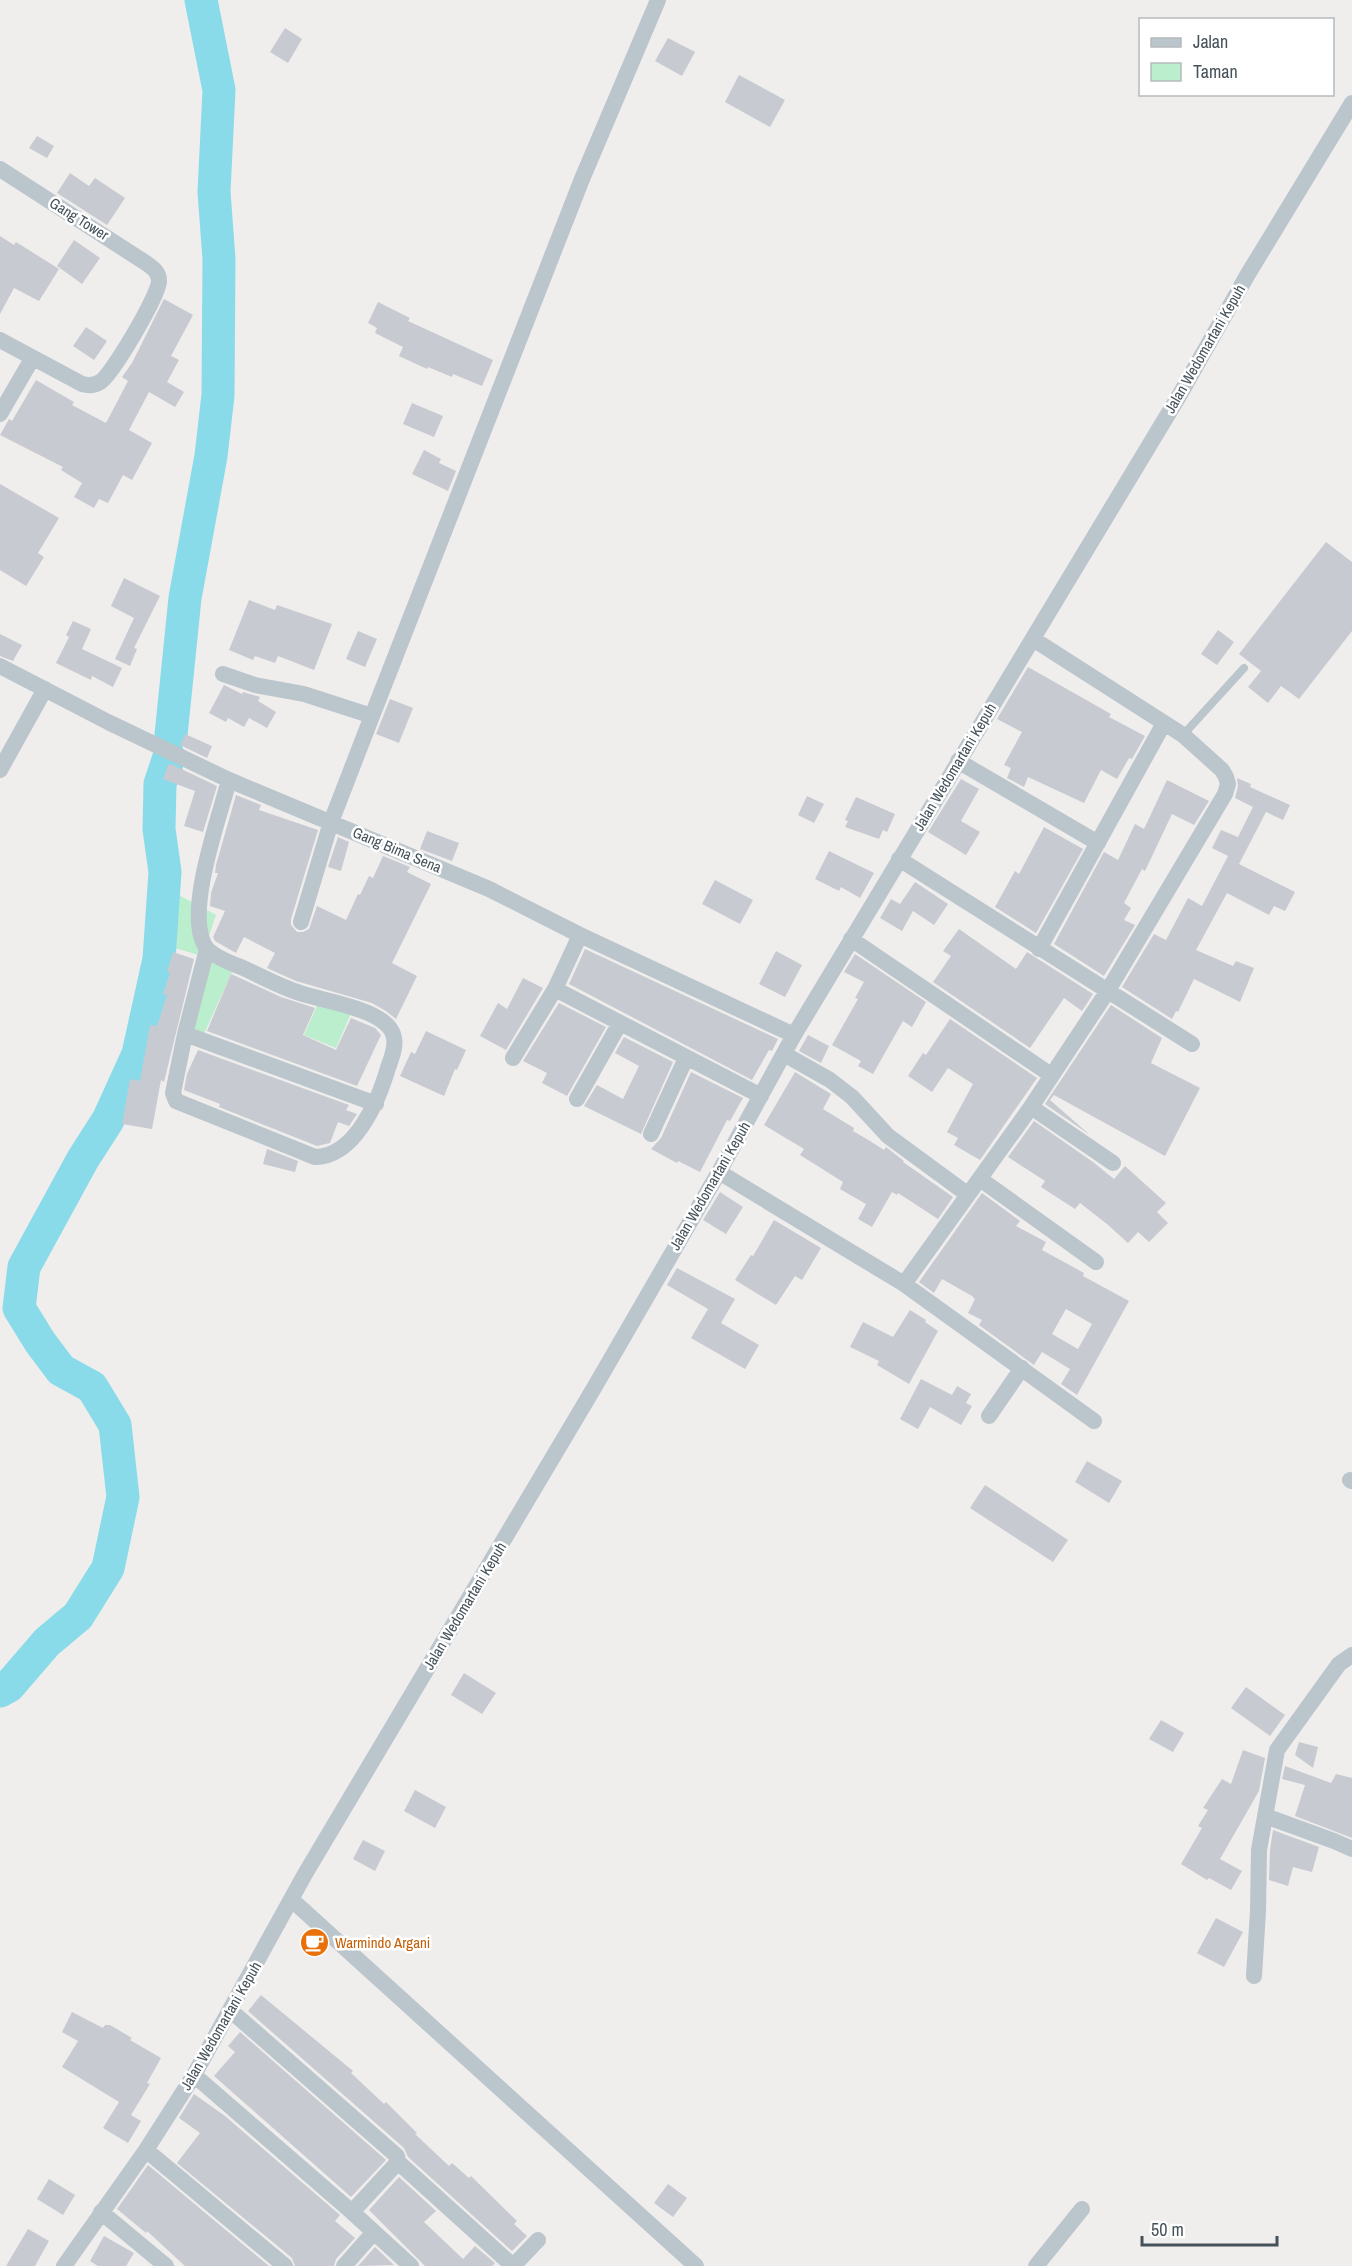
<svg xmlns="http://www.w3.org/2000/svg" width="1352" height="2266" font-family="'Archivo Narrow',sans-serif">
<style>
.green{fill:#bec}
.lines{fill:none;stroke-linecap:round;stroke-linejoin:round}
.river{stroke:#89dbea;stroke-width:33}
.building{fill:#c7cad0;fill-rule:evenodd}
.service{stroke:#bbc5cc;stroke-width:8}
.minor{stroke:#bbc5cc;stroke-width:16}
.labels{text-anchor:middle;stroke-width:5;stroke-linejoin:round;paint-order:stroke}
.street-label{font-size:15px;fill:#46525a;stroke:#fff}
.food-label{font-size:15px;fill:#c56008;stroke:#fff;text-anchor:start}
</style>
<rect width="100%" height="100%" fill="#f0eded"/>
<!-- green -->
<path class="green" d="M175,893L216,915L202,956L168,946Z
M206,956L232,972L203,1036L189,1030Z
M320,999L352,1011L336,1048L304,1035Z"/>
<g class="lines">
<!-- river -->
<path class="river" d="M171,735L185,598L211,456L218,395L219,259L214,192L219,90L201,0
M0,1691L9,1686L47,1642L78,1616L108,1568L123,1497L115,1425L92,1387L61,1370L40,1342L19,1308L24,1267L83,1159L108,1120L138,1054L159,959L165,872L159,829L160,784L169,757"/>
</g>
<!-- building -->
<path class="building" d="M285,28L302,39L288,63L270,52Z
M668,38L695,52L682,76L655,61Z
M739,75L785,100L770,127L725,102Z
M37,136L54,146L47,158L29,148Z
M70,173L89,186L95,178L125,198L107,225L57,193Z
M0,236L14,245L16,242L59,269L39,301L14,288L0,314Z
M74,240L100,258L82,284L57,266Z
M164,299L193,315L171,356L179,360L167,382L184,392L175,407L149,392L129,430L152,443L132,480L123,475L108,503L99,499L94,508L74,497L82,483L61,470L63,467L0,435L9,419L12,421L36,380L74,402L72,405L106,423L128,381L122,377L132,363Z
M378,302L410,318L408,321L493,360L482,386L453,374L452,377L428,367L427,369L399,356L403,347L375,333L377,328L368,323Z
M86,327L107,341L94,360L73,346Z
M412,403L443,416L434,437L403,424Z
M424,450L441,459L439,463L456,471L448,491L412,474Z
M0,484L59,518L38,553L44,557L26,586L0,570Z
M1326,542L1352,562V631L1299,699L1281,686L1268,703L1248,687L1261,671L1239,654Z
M124,578L160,596L134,648L137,649L130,666L115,659L134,618L111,606Z
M249,600L275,610L277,605L332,624L314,670L278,656L275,663L255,656L253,660L229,650Z
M73,621L91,629L82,649L122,668L113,687L92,676L91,680L56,663L69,637L66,635Z
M1218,630L1234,642L1217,665L1201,654Z
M358,631L377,639L365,667L346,659Z
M0,634L22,645L13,661L0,656Z
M1028,667L1111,714L1109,717L1145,736L1132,759L1129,758L1117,779L1101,770L1084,803L1028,777L1024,787L1007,778L1011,768L1004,765L1022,732L997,719Z
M224,685L242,694L243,692L260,697L258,701L276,712L267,728L249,718L244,727L228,718L226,722L209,713Z
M390,699L413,708L399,743L376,734Z
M185,734L212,746L207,758L180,745Z
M171,764L217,786L203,832L184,826L195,791L163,779L168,765Z
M1237,778L1251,784L1250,787L1290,805L1283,820L1266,812L1239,864L1295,892L1285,911L1274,906L1269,915L1227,893L1196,950L1233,966L1236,961L1254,968L1240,1002L1194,979L1178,1012L1176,1011L1172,1019L1122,987L1154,934L1166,940L1188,898L1202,906L1228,856L1212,848L1221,830L1238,837L1253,807L1235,798L1238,786Z
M961,779L979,789L961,821L980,832L966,855L928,832Z
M1167,780L1209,801L1194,825L1172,814L1145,871L1142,869L1124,903L1131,908L1124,920L1135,925L1104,976L1054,944L1104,852L1118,860L1135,824L1144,829Z
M236,795L261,805L259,810L318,830L291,919V925L297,932H303L309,929L317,906L346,920L358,894L360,895L369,876L373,878L383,856L410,867L407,872L431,884L392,963L417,976L396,1019L386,1011L372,1003L296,981L267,968L275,953L244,937L236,953L215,941L213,937L225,911L210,906L211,893L218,873H215L216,865Z
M807,796L824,804L814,823L798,815Z
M856,797L895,814L887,832L883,830L879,839L845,827L848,821L845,820Z
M1044,827L1083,849L1036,933L995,907L1015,871L1019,874Z
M427,831L459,843L452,861L420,849Z
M338,837L349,842L341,871L328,867Z
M829,851L874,873L860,898L841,887L839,891L815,879Z
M715,880L753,900L740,924L702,904Z
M915,882L948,904L934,925L913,911L902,931L880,918L891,899L900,904Z
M959,929L1016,969L1027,952L1093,994L1082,1011L1064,998L1030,1048L933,982L951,956L943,951Z
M585,949L778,1039L772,1051L769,1050L752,1080L569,984Z
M776,951L802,965L785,997L759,984Z
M173,952L194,959L165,1078L164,1082L161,1080L152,1129L122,1124L130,1079L140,1081L150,1025L157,1026L167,995L163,994L170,973L167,972Z
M855,954L926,1002L912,1027L903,1021L873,1074L858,1066L861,1061L832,1045L858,999L855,998L864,982L844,972Z
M231,974L281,997L315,1008L303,1035L336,1050L351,1018L375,1028L381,1035L357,1086L207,1031Z
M523,978L543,988L506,1050L480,1036L498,1003L507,1009Z
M559,1003L606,1027L567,1096L542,1083L547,1073L523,1061Z
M1111,1005L1162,1038L1151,1063L1200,1088L1165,1156L1054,1095L1050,1100L1090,1135L1045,1104Z
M950,1019L1037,1078L980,1160L954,1145L958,1138L947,1132L973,1084L948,1068L932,1092L908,1076L923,1053L926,1055Z
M426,1031L466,1050L457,1070L455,1069L444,1096L400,1076L411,1052L415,1054Z
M808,1035L829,1046L821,1063L799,1051Z
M624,1037L673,1062L641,1134L584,1106L597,1085L623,1099L639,1066L615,1053Z
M198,1050L349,1105L346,1110L357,1114L349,1126L338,1122L330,1143L317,1146L219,1107L220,1104L184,1090L187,1074Z
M691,1072L743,1098L730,1121L727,1120L700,1172L678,1161L677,1163L651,1149L661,1138Z
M795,1072L831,1094L823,1109L854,1128L853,1131L870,1141L884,1150L886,1147L904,1161L903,1162L953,1197L938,1219L898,1193L897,1195L892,1192L872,1227L858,1219L866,1204L840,1189L843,1182L800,1155L804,1149L764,1125Z
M1034,1121L1093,1162L1114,1179L1125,1166L1166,1203L1157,1212L1168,1223L1149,1242L1138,1232L1128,1243L1107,1224L1080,1203L1075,1209L1041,1187L1045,1181L1008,1157Z
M267,1149L298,1161L295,1172L263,1164Z
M720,1192L743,1207L726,1234L703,1220Z
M982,1193L1020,1221L1016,1226L1046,1242L1042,1250L1084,1273L1083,1276L1129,1301L1077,1395L1061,1384L1070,1369L1042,1352L1034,1365L979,1325L982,1320L968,1313L975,1299L972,1296L942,1279L934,1293L919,1282ZM1066,1309L1092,1324L1078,1349L1052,1334Z
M774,1220L821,1248L802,1280L795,1276L776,1305L735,1280L751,1255L753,1256Z
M677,1268L735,1299L721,1323L759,1345L745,1369L691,1338L708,1309L667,1285Z
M910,1310L926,1320L925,1322L938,1331L909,1384L877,1365L879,1361L850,1347L863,1322L893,1337Z
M921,1379L952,1395L957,1386L971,1394L966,1403L972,1406L961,1425L930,1407L918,1429L900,1419Z
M1087,1461L1122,1481L1109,1503L1075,1482Z
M985,1485L1068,1540L1053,1562L970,1508Z
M464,1673L496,1693L482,1714L451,1695Z
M1246,1687L1285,1715L1270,1736L1231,1708Z
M1161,1720L1184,1733L1173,1752L1149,1739Z
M1299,1742L1318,1747L1313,1768L1295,1755Z
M1243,1750L1265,1758L1259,1791L1220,1859L1242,1871L1231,1890L1209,1878L1207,1880L1181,1864L1202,1828L1198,1826L1208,1810L1203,1808L1222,1779L1231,1784Z
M1285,1766L1331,1783L1336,1774L1352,1778V1838L1295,1816L1305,1785L1282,1779Z
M415,1790L446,1807L435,1828L404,1811Z
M1273,1830L1319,1847L1312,1872L1293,1867L1288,1886L1269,1880L1270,1850Z
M363,1840L385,1851L375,1871L353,1859Z
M1216,1918L1243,1932L1224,1967L1197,1953Z
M261,1995L353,2071L351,2073L384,2104L386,2102L417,2133L415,2134L449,2166L452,2163L469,2178L471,2176L517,2221L514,2224L527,2236L512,2251L408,2157L404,2148L248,2011Z
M72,2012L103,2028L105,2025H110L132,2038L130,2040L161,2058L147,2083L150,2084L131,2115L141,2121L128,2143L103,2128L119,2102L62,2067L78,2041L62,2032Z
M240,2032L386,2160L351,2197L214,2076L235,2052L228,2046Z
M194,2094L225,2116L340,2215L335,2221L355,2238L336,2259L334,2266H295L292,2258L177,2163L200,2133L179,2118Z
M148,2165L269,2266H185L147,2231L146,2233L117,2209Z
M399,2177L436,2211L424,2222L463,2259L475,2246L495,2263L492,2266H425L369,2210Z
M49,2179L75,2195L63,2215L37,2199Z
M668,2184L687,2198L673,2217L654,2203Z
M28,2229L49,2241L35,2266H6Z
M104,2236L134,2253L126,2266H98L90,2261Z
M375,2247L394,2265L358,2266Z"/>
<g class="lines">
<!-- service -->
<path class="service" d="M1183,735L1244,668"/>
<!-- minor -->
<path class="minor" d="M0,169L146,263C153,268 159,272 159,281C159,295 112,375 100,382C94,386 89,386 82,384L0,340
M0,414L32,359
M0,666L108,722L229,780L489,889L580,935L794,1035
M223,674L255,685L304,694L372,716
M958,761L1098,843
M0,770L45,689
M899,859L1192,1044
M301,922L331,822L372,716L582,179L658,0
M851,939L1051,1075
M207,949L185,1034L376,1104
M1039,949L1164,723
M555,989L580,935
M185,1034L173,1093L176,1101L315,1157C336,1157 351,1142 362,1126C375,1106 381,1091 388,1068C391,1059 396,1048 394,1038C390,1009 322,1001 300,993C280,987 261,976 241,967C230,963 209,955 204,944C186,908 219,819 229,780
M784,1054L830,1080L852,1097L888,1136L967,1194
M513,1058L555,989L761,1096
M577,1099L620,1023
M1031,1107L1113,1163
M651,1134L686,1058
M719,1172L904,1284L1094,1421
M980,1179L1096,1262
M904,1284L1031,1107L1107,992L1225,794L1228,784L1226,777L1222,770L1183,735L1033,639
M989,1416L1022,1368
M1350,1480L1352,1481
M1265,1816L1334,1841L1352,1849
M292,1900L696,2266
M1254,1976L1258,1911L1259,1850L1277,1750L1339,1664L1352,1655
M230,2010L397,2156L398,2162
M194,2075L352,2212L411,2266
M146,2150L285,2266
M101,2212L166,2266
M352,2212L398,2162L513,2266
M64,2266L146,2150L194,2075L305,1874L594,1388L719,1172L794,1035L1179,396L1248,274L1352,103
M344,2266L374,2232
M513,2266L538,2240
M1036,2266L1082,2209"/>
</g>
<!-- icons -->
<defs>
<symbol id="cafe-disc" viewBox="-11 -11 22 22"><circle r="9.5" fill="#e8710a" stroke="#fff"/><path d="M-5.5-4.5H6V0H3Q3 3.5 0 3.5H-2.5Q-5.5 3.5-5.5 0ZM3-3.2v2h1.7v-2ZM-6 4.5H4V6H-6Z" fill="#fff"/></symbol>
</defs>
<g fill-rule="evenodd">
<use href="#cafe-disc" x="298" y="1926" width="33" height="33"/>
</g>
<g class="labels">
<!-- street labels -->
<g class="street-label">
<text transform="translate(79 219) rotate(32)" y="5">Gang Tower</text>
<text transform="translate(1205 349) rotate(-60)" y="5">Jalan Wedomartani Kepuh</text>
<text transform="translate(955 767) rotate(-59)" y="5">Jalan Wedomartani Kepuh</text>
<text transform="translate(397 850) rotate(23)" y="5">Gang Bima Sena</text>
<text transform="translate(710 1186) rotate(-60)" y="5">Jalan Wedomartani Kepuh</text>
<text transform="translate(465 1606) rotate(-59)" y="5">Jalan Wedomartani Kepuh</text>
<text transform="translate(221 2026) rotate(-60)" y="5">Jalan Wedomartani Kepuh</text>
</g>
<!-- food labels -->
<g class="food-label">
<text x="335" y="1948">Warmindo Argani</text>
</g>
</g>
<!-- legend -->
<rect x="1139" y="18" width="195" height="78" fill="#ffffff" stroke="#b5babd" stroke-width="1.5"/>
<rect x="1151" y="38" width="30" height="9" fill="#bbc5cc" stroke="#b5babd" stroke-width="1.5"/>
<text x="1193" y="48" font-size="18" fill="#46525a">Jalan</text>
<rect x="1151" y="63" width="30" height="18" fill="#bbeecc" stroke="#b5babd" stroke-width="1.5"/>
<text x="1193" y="78" font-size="18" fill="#46525a">Taman</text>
<!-- scale -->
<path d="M1142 2236v9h135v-9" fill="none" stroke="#46525a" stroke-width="3"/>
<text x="1151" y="2236" font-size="18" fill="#46525a" stroke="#ffffff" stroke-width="4.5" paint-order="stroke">50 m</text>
</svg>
